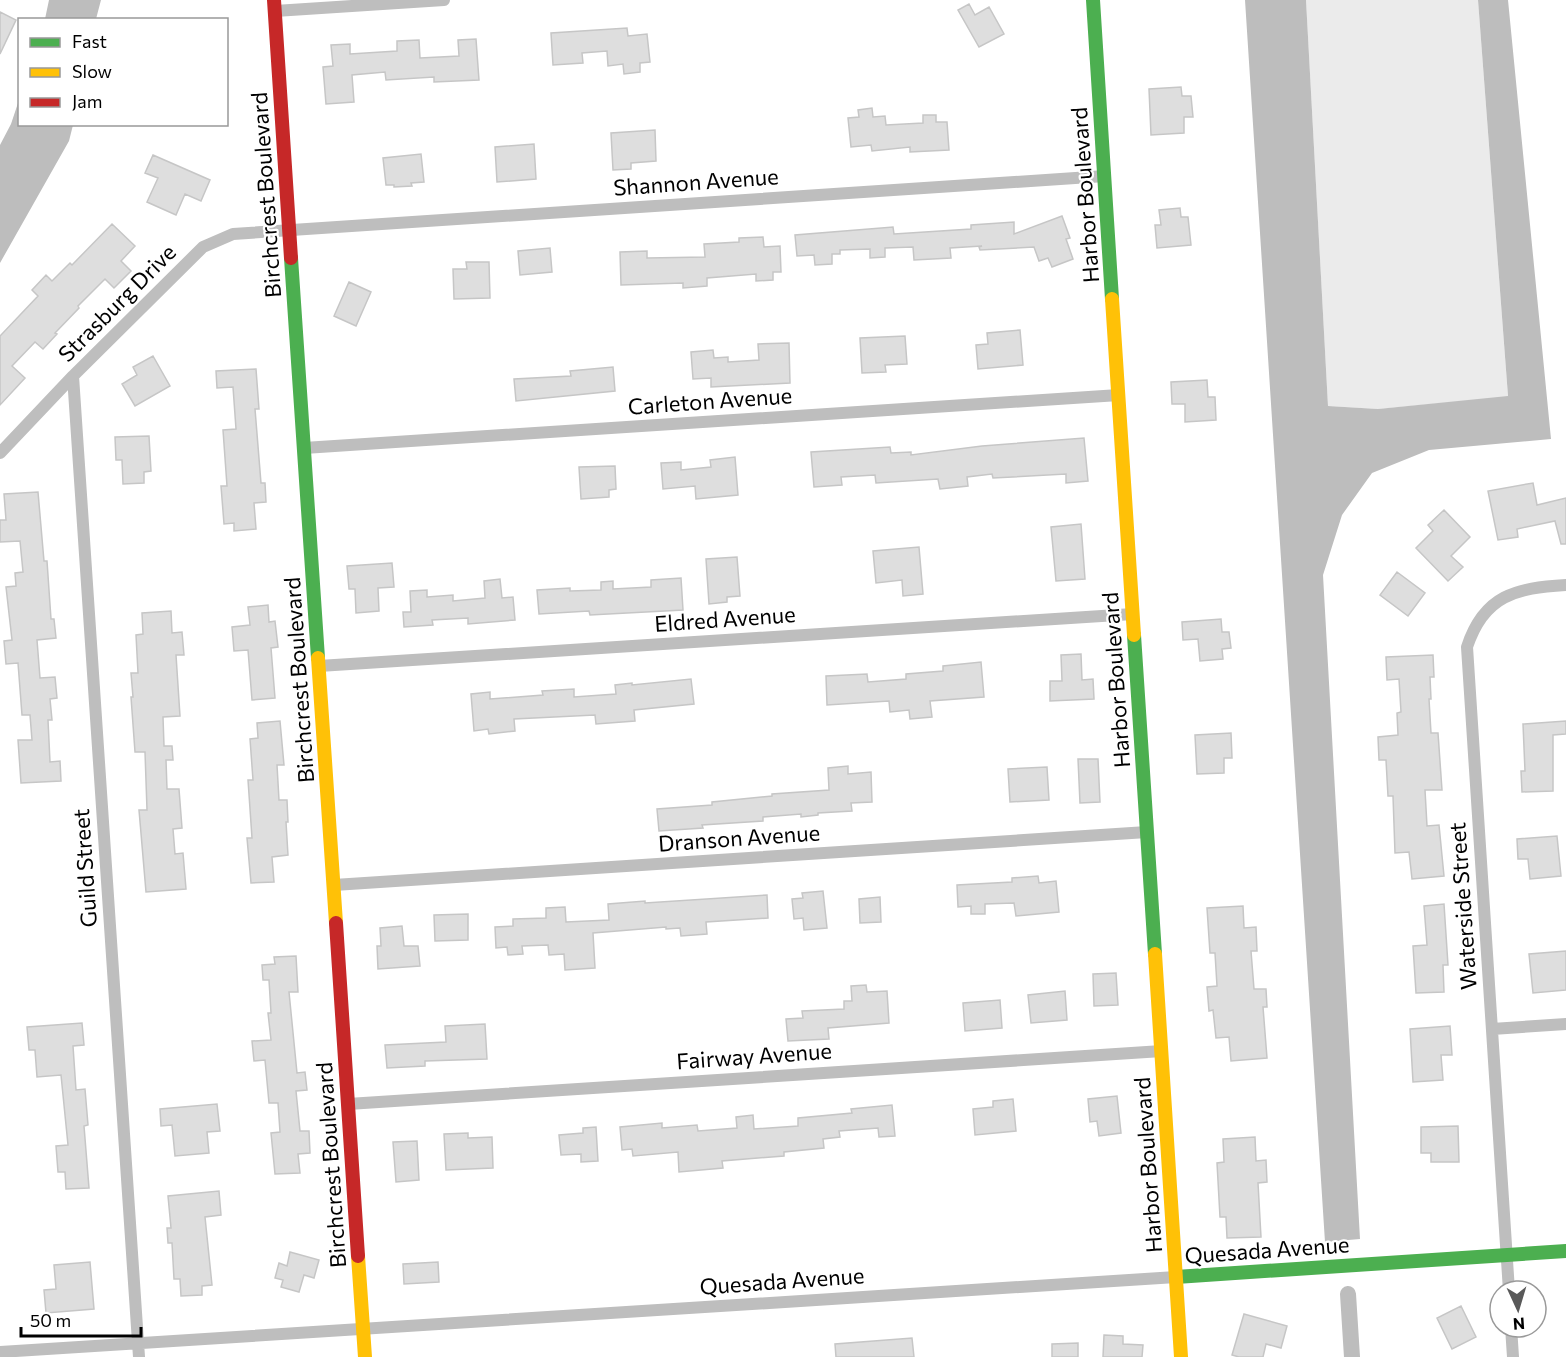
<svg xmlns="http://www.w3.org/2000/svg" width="1566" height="1357" font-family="Commissioner,sans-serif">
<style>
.green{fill:#ebebeb}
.water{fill:#bdbdbd}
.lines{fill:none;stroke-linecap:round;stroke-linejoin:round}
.canal{stroke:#bdbdbd;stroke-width:16}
.building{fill:#dedede;stroke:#c6c6c6;stroke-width:1.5}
.street{stroke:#bebebe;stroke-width:12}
.fast{stroke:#4caf50;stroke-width:14}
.slow{stroke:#ffc107;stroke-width:14}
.jam{stroke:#c62828;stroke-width:14}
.labels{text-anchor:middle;stroke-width:4.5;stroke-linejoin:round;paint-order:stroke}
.street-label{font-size:22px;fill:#000;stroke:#fff}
</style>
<rect width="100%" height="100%" fill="#fff"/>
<!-- green -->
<path class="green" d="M1306,0H1478L1508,397L1378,409L1328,406Z"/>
<!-- water -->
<path class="water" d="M49,0H101L96,19H45Z
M1245,0H1306L1328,406L1378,409L1508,396L1478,0H1508L1551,439L1429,450L1372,473L1342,515L1323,575L1360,1239L1325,1242Z
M19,100L20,124L73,125L69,141L0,263V145L11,124Z"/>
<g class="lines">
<!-- canal -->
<path class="canal" d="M1348,1294L1352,1357"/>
</g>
<!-- building -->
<path class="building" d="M969,4L975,15L989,7L1004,34L979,47L958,10Z
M0,12L16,20L0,54Z
M627,28L628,36L647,34L650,62L640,63V72L624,74L623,64L608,66L607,51L582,53L583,63L553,65L551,33Z
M476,39L479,80L434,82V77L386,80L385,72L352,75L354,102L326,104L323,67L333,66L331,45L350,44V54L397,51V41L419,40L420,58L459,56L458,40Z
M1181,87L1182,96H1191L1193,117H1184V133L1151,135L1149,89Z
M872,108L873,117L885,116L886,125L923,123V115H936V122H947L949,150L910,152V147L872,151L871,145L851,147L848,118L859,117L858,110Z
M655,130L656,161L631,163V169L613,170L611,133Z
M534,144L536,179L497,182L495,147Z
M421,154L424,182L411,183L412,186L394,187V185H386L383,158Z
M153,155L210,180L201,201L185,194L176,215L147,202L158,178L145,173Z
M1180,208L1181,217H1188L1191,245L1157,248L1155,225H1161L1159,210Z
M1062,216L1070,238L1066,239L1073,259L1052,267L1048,258L1039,261L1034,247L980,250L979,247L982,246L950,248L951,258L914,260L913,247L885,248V257L870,258V249L840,250V254H832V264L815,265L814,255L797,256L795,235L893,227L894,234L971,229V225L1014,222V234Z
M112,224L135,246L121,261L131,271L114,288L105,279L78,306L79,308L55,333L57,334L43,349L35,342L12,366L25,378L0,405V336L38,296L32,290L46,275L52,281L70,263L72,265Z
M763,237L764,247L780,246L781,272H773V280L756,281V274L707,278V286L683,288V283L621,285L620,252L647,251V258L705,257L704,244L739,242V238Z
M550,248L552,272L520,275L518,251Z
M466,262H489L490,298L454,299L453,269H467Z
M349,282L371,292L356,326L334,316Z
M1020,330L1023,365L978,369L976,345L988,344L987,333Z
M905,336L907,364L885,365L886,372L862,373L860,338Z
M789,343L790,383L711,387V378L693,379L691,352L713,350L714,358L728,357V362L759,360L758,344Z
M153,356L170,386L135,406L122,384L137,375L133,367Z
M613,367L615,391L516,401L514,379L571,376L570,371Z
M256,369L259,409H255L261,483H265L266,502L254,503L256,529L234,531V523L224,524L221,486H227L223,430L236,429L233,387L217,388L216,371Z
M1207,380L1208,397H1215L1216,420L1185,422V404H1172L1171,382Z
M149,436L151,471L144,472V483L123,484L122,460H116L115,437Z
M1084,438L1088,481L1066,483V474L993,478L992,474L967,477L968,486L940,489L938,479L876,483L875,475L841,477L842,485L814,487L811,452L890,447L891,453L911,452V455L982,446Z
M735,457L738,495L696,499L695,486L663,489L661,463L681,462V470L711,467L710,460Z
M615,466L616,489L609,490V497L581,499L579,467Z
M1533,483L1537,505L1566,498V544H1561L1555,521L1517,529L1518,537L1498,540L1488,491Z
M38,492L44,561H47L51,619H54L56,638L37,640L40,678L55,677L57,698L50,699L52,720H48L50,762L60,761L61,781L21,783L18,740H32L30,715H22L18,663L6,664L4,641L12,640L6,587L16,586L15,573L23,572L20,541L0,542V520H6L4,494Z
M1444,510L1470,537L1451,556L1463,567L1448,581L1416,548L1433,531L1428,525Z
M1081,524L1085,579L1056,581L1051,527Z
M919,547L923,594L903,596L902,580L876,583L873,551Z
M737,557L740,596L727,597V602L709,604L706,559Z
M392,563L394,587L378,588L379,611L356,613L355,589H349L347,566Z
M1397,572L1425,593L1408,616L1380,595Z
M681,578L683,610L590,615L589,611L539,614L537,590L570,588V591L601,590V582L613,581V589L651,587V580Z
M500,579L502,598L513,597L515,620L468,624V618L432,620L433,625L404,627L403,612H411L410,591L427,590V597L453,595V601L485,598L484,581Z
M268,605L269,622L275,621L278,647L271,648L275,698L252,700L248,650L234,651L232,627L250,625L248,607Z
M171,611L172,633L182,632L184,655H176L180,716L163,717L164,746H172L173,760H166L167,789H179L182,828L173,829L175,854L183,853L186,889L146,892L139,810H147L145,752H135L131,697H133L131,673H138L136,635L143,634L142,613Z
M1221,619L1222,632H1229L1231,648L1222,649L1223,659L1200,661L1198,639L1183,640L1182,622Z
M1081,654L1082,680L1093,679L1094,699L1050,701V681H1062L1061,655Z
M1433,655L1434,677H1430L1431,699H1429L1431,733H1438L1442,790H1425L1427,826L1439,825L1444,876L1412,879L1409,852L1395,853L1393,796H1388L1386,760H1379L1378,737L1398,735L1397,713L1401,712L1399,679L1387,680L1386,657Z
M981,662L984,697L930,701L932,717L910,719L909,710L890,712L889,701L827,705L826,676L867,674L868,682L906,679V674L943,671V666Z
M691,679L694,704L634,710L635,721L596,724L595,715L514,719L515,731L489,734L488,729L474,731L471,694L490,692V699L543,695L542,691L574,689V697L616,694L615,685L632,683V685Z
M280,721L284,765H277L279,800H287L288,822H286L288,855L272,857L274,882L251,883L247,838H252L248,780H253L250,739L258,738L257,723Z
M1566,721V734L1553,735V791L1522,792L1521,771H1525L1523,724Z
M1231,733L1232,758H1224V773L1197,774L1195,735Z
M1078,759H1098L1100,802L1080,803Z
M848,766V774L871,772L872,802L851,803L852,811L818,813V815L801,817V814L763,817V821L702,825L703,828L659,831L657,809L712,805V802L772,796V794L829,790L828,768Z
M1047,767L1049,800L1010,802L1008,769Z
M1557,836L1561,876L1530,879L1528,859H1518L1517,839Z
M1038,876L1039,883L1056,881L1059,912L1016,916L1014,903L985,904V914H971V906L958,907L957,885L1012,882V878Z
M823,891L827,928L804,930L803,918L794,919L792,899L803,898L802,893Z
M767,895L768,918L706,922L707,934L681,936L680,928L666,929V927L593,933L595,968L565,970L564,954L549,955L548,945L522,946L523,954L508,955L507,947L496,948L495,927L513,926V919L546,918V908L565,907L566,922L609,920L608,904L645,901V903Z
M880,897L881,922L860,923L859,899Z
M1444,904L1448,965H1443L1444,992L1416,993L1413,946L1427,945L1424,906Z
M1243,906L1244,928L1256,927L1257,951H1251L1254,989H1266L1267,1007H1263L1267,1058L1231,1061L1229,1037L1216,1038L1213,1010L1209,1011L1207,987L1217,986L1215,953H1210L1207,908Z
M468,914V940L435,941L434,915Z
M402,926L404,946H418L420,966L378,969L377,946H381L380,928Z
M1566,951V990L1533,993L1529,954Z
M296,956L298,992H289L297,1073L305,1072L307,1090L296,1091L300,1131H309L310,1153L298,1154L300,1173L275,1174L271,1133L280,1132L278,1103H269L265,1060L254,1061L252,1041L271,1040L268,1013H271L269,980H263L262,965L275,964L274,957Z
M1116,973L1118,1005L1094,1006L1093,974Z
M866,985L867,992L887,991L889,1023L828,1028L829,1039L788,1041L786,1019L803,1018L802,1011L844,1009V1001H852L851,986Z
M1065,991L1067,1020L1031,1023L1028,995Z
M1000,1000L1002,1028L965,1031L963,1003Z
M82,1023L84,1045L73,1046L76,1090L85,1089L88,1125L84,1126L89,1188L66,1189L65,1172H58L56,1146L68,1145L61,1075L37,1077L35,1050H29L27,1027Z
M485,1024L487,1059L425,1061V1066L387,1068L385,1045L446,1042L445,1026Z
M1450,1026L1452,1055H1441L1443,1080L1413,1082L1410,1029Z
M1117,1096L1121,1133L1099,1136L1097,1121L1090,1122L1088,1099Z
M1013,1099L1016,1131L975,1135L973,1109L993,1107V1101Z
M217,1104L220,1131L207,1132L209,1153L175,1156L172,1125L161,1126L160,1109Z
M892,1105L895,1136L879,1137L878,1128L839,1131L840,1137L823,1139L824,1148L784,1152V1156L722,1161L723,1168L679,1172L678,1152L633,1156L632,1149L622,1150L620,1127L662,1123V1128L697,1125L698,1131L737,1128L736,1117L753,1115L754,1129L798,1126V1118L852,1113L851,1109Z
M1458,1126L1459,1162H1431V1153H1421V1127Z
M596,1127L598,1161L581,1162V1154L561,1155L559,1135L583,1133V1128Z
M468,1133V1138L492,1137L493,1168L446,1170L444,1134Z
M1255,1137L1256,1161L1266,1160L1267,1182L1258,1183L1261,1237L1227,1238L1226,1217H1220L1217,1163L1224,1162L1223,1139Z
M417,1141L419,1180L396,1182L393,1142Z
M219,1191L221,1215L205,1217L212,1285L202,1286V1295L181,1296L180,1279H174L172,1243H168L167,1228H171L168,1196Z
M290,1252L319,1260L314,1278L304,1275L299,1292L281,1287L283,1280L275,1278L279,1263L287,1266Z
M90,1262L94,1309L46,1313L44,1290L56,1289L54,1265Z
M438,1262L439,1282L404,1284L403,1264Z
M1461,1306L1476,1337L1452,1349L1437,1318Z
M1244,1314L1287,1326L1281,1348L1266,1344L1263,1357H1239L1232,1355Z
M1104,1335L1123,1336V1344L1143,1345L1142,1357H1103Z
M912,1338L914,1357H836L835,1344Z
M1078,1343V1357H1052V1344Z"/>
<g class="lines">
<!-- street -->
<path class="street" d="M275,11L444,0
M73,376L139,1357
M304,448L1119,395
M0,453L73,376L203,247L233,234L1105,176
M319,666L1133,614
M334,885L1147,832
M1492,1029L1566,1024
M348,1104L1162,1051
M1509,1291L1467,647C1484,595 1516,588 1566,585
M1511,1327L1513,1357
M0,1352L1176,1277"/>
<!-- fast -->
<path class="fast" d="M1093,0L1112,299
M291,258L318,658
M1134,635L1155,954
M1176,1277L1566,1251"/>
<!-- slow -->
<path class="slow" d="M1112,299L1134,635
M318,658L336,923
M1155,954L1181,1357
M358,1256L365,1357"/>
<!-- jam -->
<path class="jam" d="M274,0L291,258
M336,923L358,1256"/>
</g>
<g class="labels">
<!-- street labels -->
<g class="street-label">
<text transform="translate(696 182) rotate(-4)" y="8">Shannon Avenue</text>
<text transform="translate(266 195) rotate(-94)" y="8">Birchcrest Boulevard</text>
<text transform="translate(1085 195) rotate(-94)" y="8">Harbor Boulevard</text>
<text transform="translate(117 303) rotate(-45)" y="8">Strasburg Drive</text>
<text transform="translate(710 401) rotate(-4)" y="8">Carleton Avenue</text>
<text transform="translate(725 619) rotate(-4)" y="8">Eldred Avenue</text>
<text transform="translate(299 680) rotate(-94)" y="8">Birchcrest Boulevard</text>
<text transform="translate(1116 680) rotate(-94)" y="8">Harbor Boulevard</text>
<text transform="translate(739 838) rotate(-4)" y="8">Dranson Avenue</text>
<text transform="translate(85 868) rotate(-94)" y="8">Guild Street</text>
<text transform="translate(1463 906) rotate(-94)" y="8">Waterside Street</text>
<text transform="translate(754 1056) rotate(-4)" y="8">Fairway Avenue</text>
<text transform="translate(331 1165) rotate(-94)" y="8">Birchcrest Boulevard</text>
<text transform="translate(1148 1165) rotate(-94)" y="8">Harbor Boulevard</text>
<text transform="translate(1267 1250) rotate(-4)" y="8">Quesada Avenue</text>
<text transform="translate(782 1281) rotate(-4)" y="8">Quesada Avenue</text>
</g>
</g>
<!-- legend -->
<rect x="18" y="18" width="210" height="108" fill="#ffffff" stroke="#999999" stroke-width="1.5"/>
<rect x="30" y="38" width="30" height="9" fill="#4caf50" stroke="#999999" stroke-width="1.5"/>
<text x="72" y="48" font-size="18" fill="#000000">Fast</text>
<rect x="30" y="68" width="30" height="9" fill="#ffc107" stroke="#999999" stroke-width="1.5"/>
<text x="72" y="78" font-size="18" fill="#000000">Slow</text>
<rect x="30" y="98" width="30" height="9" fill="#c62828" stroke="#999999" stroke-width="1.5"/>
<text x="72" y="108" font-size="18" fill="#000000">Jam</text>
<!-- north arrow -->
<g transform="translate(1518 1309) rotate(176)"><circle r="28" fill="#ffffff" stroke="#999999" stroke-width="1.5"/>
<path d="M0-4.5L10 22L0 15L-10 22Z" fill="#595959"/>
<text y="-9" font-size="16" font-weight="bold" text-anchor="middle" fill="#000000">N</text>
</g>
<!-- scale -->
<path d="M21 1327v9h120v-9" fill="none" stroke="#000000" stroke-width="3"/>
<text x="30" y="1327" font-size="18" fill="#000000" stroke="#ffffff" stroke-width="4.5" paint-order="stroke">50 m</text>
</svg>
